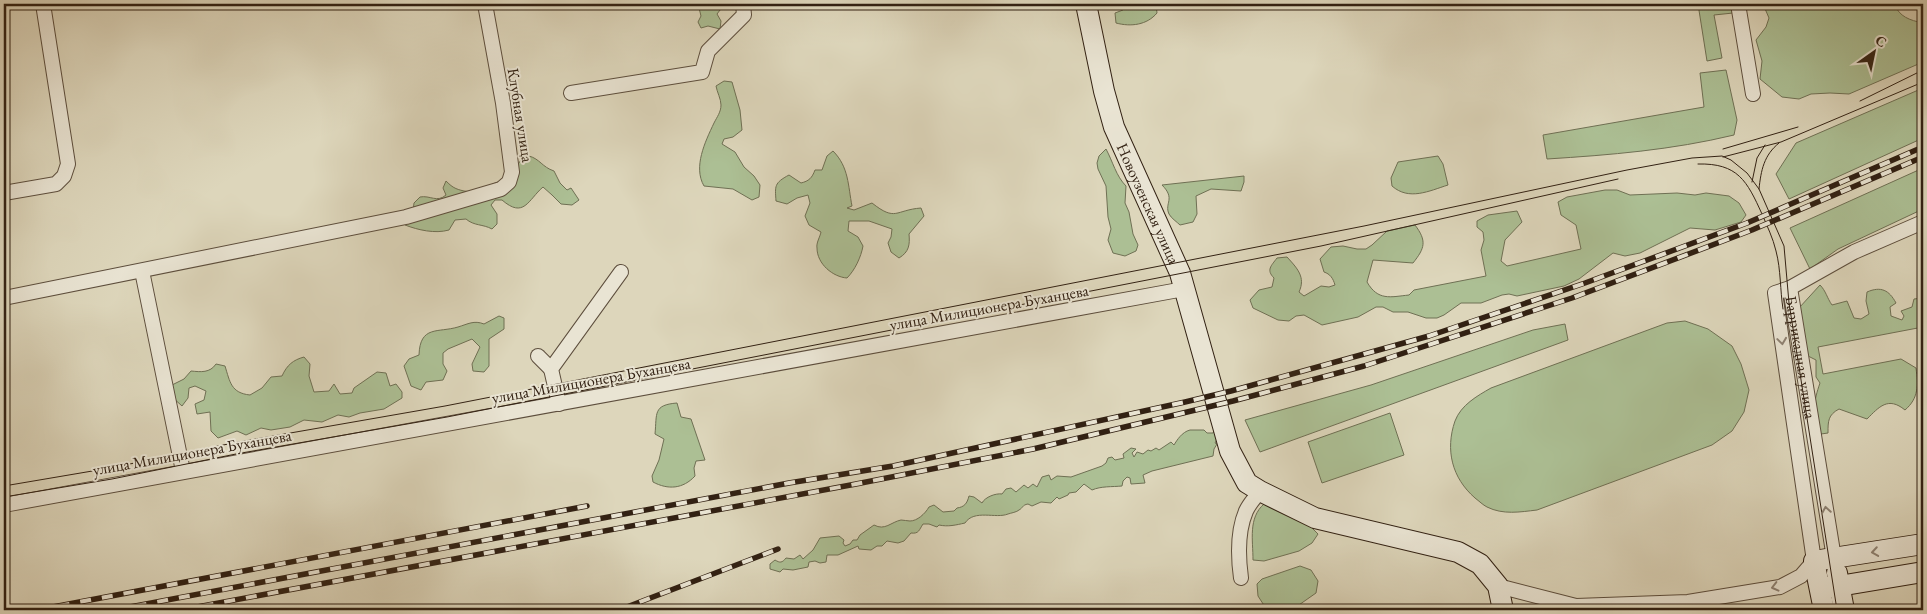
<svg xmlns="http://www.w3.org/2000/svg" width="1927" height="614" font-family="'EB Garamond',serif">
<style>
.green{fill:#acbf94;stroke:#6f7054}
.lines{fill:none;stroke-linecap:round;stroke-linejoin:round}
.street-casing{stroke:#5d4e3d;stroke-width:16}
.secondary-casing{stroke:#322113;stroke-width:22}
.street{stroke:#e9e4d3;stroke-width:14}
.secondary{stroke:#e9e4d3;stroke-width:20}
.tram{stroke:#322113;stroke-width:1}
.rail-casing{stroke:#322113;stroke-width:5.5}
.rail{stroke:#e9e4d3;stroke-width:4;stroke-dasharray:11;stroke-linecap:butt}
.oneway{stroke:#8e8273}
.labels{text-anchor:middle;stroke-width:4;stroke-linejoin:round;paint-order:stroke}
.street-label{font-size:16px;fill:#322113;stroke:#e9e4d3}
</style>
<rect width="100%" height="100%" fill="#ddd6bb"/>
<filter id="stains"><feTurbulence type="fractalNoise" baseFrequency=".004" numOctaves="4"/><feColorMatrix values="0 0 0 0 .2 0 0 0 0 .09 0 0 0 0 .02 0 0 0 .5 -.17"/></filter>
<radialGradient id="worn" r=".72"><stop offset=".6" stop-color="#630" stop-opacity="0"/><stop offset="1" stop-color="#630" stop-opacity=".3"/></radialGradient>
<!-- green -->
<path class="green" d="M698,4H726V5L720,10L717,14L721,21L720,29L708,26L701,28L698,22L701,16Z
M1129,4H1156L1157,13C1147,25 1131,27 1116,23L1115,13L1123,10Z
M1698,4H1731L1733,13L1714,15L1722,58L1707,61Z
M1763,4H1894C1900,17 1909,20 1923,23V62L1849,94L1830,93L1811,94L1799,99L1782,97L1760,79L1762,61L1756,40L1766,27L1769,18Z
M1726,70L1737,120L1734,135C1672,150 1610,155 1547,159L1543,135L1704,107L1700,73Z
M724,81L732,82L740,110L742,130L733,137L724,139L722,144L735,152L744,167L754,176L760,185L759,197L752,200L733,189L704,186C693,167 705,142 714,123C717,117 721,112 721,105C721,99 717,92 716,86Z
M1923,88V138L1789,199L1776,174L1796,143Z
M1106,149C1113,162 1116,176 1126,186L1125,203L1129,212L1133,234L1138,245L1136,251L1125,256L1113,253L1108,240L1111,229L1108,217L1106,186L1098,169L1097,163L1099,156Z
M833,151C849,167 848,186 852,206L847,208L854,210L872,203C896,222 895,210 921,208L924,216L909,234C910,245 909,252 899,258L891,252L888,243L891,237L892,229L869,221H849L848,231L858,237L863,246C861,257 855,270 847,278C833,277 817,264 817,248C816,243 820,237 821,232L809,225L805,216L810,203L808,195L797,198L787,204L776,201C775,186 774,183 789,175L801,183C809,181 812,178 815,170H822L827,156Z
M529,156C540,159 542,167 554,171L560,183L567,190L571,188L579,200L572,205L561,204L552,195L543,187C528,200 524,219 502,200H495L491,205L497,214V224L492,229C483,224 474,226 466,219L455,220L449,230C435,234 418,230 405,225L406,216L413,211L414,203L420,197C430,195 437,203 446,195L443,188L446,181C452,187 455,189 464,191C483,195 490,181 507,180L521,160Z
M1438,156L1443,164L1448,185C1429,191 1409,201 1392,186L1391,178L1398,162Z
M1923,168V209L1838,249L1810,269L1790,228Z
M1244,176V182L1241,191L1211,189L1196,196L1197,214L1193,222L1180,225C1177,222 1171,218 1169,214C1164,203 1176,199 1162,185Z
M1605,190H1617L1630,195L1677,193L1695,195L1706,193L1729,196L1739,203L1746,215L1741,222L1715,230L1690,228L1640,253L1625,256L1613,253L1579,279L1564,286L1517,296L1509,294L1502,295L1481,303H1461L1444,315L1437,318H1426L1408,312H1393L1383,307H1376L1358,317L1322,325L1304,315L1296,316L1289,321L1278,320L1253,308L1250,300L1259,290L1272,287L1274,278C1266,270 1271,266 1277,258L1287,257C1297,268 1306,277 1299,292L1304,296L1321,286L1329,287L1335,285C1333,278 1330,274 1324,272L1320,259L1331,247L1343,246L1357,249H1366L1372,245L1387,231L1415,225C1427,241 1425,248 1413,263L1373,260L1367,282C1378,301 1390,297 1409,295L1414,290L1486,276L1481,250L1484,240L1483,232L1477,227V221L1488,215L1517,211L1522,222L1505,240L1501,261L1507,266L1581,249L1576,225L1561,215L1558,202L1567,197Z
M1820,285C1826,291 1827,298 1832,305L1847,301L1854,318L1861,319L1869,314L1866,301L1867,292C1881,286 1889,290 1896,303L1890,307L1891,316L1902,320L1904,316L1901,311L1912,307L1914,299L1923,298V327L1818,347L1823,374L1901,359L1916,368C1918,385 1919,398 1905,410C1888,396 1879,407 1867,419L1839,409C1828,415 1828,421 1828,433L1821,434C1810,419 1814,400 1820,383L1816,377V360L1806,355L1802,346L1804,333L1801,324L1799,308Z
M499,316L504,318V329L489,339V366L484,372L473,371L472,364L480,347L472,339L448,349L443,353V364L447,371L443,380L426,382L421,390L411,386L404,366L409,359L419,355C420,325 438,333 458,327C468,324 474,320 484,324Z
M1685,321L1708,329L1732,346L1741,364L1749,390L1744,412L1732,431L1712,445L1537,510C1520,512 1503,515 1487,507C1483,505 1479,501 1475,498C1452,478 1445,450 1455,421C1461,405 1477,396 1491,388L1667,323Z
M1565,324L1568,340L1260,452L1245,420L1371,385L1533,330Z
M304,357L310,364L309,376L314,392L329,391L334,384L340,394L352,393L354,388L377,372L386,373L390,386L396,384L402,392V398L384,409L360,413L349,417L338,415L322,422L304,420L290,427L271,430L261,428L246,435L237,431L218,438L211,431L210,412L197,414L195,404L204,400L206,391L195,386L189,388L188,398L182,406L172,397L168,387L184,379L191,371C201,372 210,373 216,364L225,366C230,382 231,393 250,395L262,388L271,377L282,376C287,365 293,360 304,357Z
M677,403L681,417L691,419L705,460L696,461L694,468L695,476C683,489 668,490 653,482L652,476L659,460L664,439L655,434C657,413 653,405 677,403Z
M1390,413L1404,455L1322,483L1308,442Z
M1190,430H1204L1207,433H1213L1214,431L1217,439L1215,443L1217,444L1214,449L1213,456L1152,471L1143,475L1145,483L1131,484L1130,478L1127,477L1123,481L1122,486C1112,487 1101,486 1092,490L1084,484L1076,492L1069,493L1068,495L1059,499L1057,497L1051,503L1041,502L1032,506L1028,504C1022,505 1023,508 1019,510C1017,512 1011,513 1008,514C996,519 974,509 965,523C956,525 948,527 939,525L937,527L929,524H923C919,530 919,534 911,533L904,541L898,543L887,541L882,546H877L871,550L859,549L858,546L838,555H827L826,562L820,563L815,561L809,562L808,567L793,570L783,569L780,572L770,569V564L775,560C780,563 782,563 786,558L794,559L800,555L803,559L813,550L820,538L839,536L844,540L843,543L845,546L850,544L853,540H857L860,535L874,525C885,531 891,522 901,520C904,520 907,521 910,521C917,521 925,514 929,507L934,505L943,512L954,511L957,508C964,507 967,504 969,496L974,497L982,503C985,497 996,493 1002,494L1006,489L1011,488L1016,492L1024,485L1028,488L1033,484L1037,487L1042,477L1049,475L1051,480L1057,476L1071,477L1102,466L1106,463L1108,458L1112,457L1115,460L1124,458L1123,454L1131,448L1136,449L1132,453L1134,457L1137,452L1143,454L1148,450L1151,451L1156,448L1159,450L1171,442L1174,445C1177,440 1182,432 1190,430Z
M1264,504L1306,522L1318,534L1312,543L1299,551L1264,561L1253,560C1253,540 1248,518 1264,504Z
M1300,566L1311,570L1318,581L1316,593L1296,607L1289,610H1267L1258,596L1257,584L1262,579Z"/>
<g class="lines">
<defs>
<g id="street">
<path d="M1738,4L1753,94"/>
<path d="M571,93L702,72L708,51L744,15L743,4"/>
<path d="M4,193L56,184L64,176L68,164L43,4"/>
<path d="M142,271L183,471"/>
<path d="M1790,288L1854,252L1923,222"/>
<path d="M4,298L406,217L501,189L509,182L512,172L503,103L485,4"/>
<path d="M538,356L551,369"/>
<path d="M559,404L551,369L621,272"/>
<path d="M4,505L1184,289"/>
<path d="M1241,578C1238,556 1237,532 1246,511C1249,504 1255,498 1260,491"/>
<path id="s1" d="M1498,586L1576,606L1688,602L1780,587L1801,576L1814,561L1775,293L1790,288L1834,558"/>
</g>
<g id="secondary">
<path id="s2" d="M1086,4L1104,91L1114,127L1180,273L1230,451L1247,483L1260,491L1315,518L1458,552L1480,564L1498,586L1503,610"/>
<path d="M1837,573L1844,610"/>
<path d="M1820,587H1833L1923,572"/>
<path d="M1824,610L1814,561L1923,544"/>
</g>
</defs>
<!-- street casing -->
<use href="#street" class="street-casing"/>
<!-- secondary casing -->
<use href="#secondary" class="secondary-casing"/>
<!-- street -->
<use href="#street" class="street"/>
<!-- secondary -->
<use href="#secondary" class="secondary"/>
<!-- tram -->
<path class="tram" d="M1860,101L1923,70
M1723,149L1798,127
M1723,157L1781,142L1923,82
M1698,164C1738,163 1747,181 1762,214C1767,226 1773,238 1776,251C1781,270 1780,290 1783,309
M1752,182L1757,158L1765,145
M1759,189C1761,170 1764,155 1779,143
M4,486L110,468L233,443L445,406L1364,226L1627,170L1692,158L1722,156L1731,160L1747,173L1759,189L1784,246L1789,303L1837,610
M4,497L112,479L236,454L447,417L1321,246L1618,179"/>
<defs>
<path id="rail" d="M37,610L587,506
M114,610L789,483L893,466L1185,402L1231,391L1429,336L1585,283L1747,223L1923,147
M181,610L856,484L1033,449L1233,401L1364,366L1572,298L1752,230L1923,157
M619,610L778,549"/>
</defs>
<!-- rail casing -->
<use href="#rail" class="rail-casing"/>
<!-- rail -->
<use href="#rail" class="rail"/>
</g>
<!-- one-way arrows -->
<defs><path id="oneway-chevron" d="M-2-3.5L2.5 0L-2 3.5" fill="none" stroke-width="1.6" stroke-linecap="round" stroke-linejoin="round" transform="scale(1.25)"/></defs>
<g class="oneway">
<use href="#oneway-chevron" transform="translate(1782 341) rotate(82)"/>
<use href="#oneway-chevron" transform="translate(1826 510) rotate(-99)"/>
<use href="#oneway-chevron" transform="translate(1875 552) rotate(171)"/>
<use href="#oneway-chevron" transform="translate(1775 587) rotate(166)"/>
</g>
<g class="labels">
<!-- street labels -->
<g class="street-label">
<text transform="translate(521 115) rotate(81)" y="6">Клубная улица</text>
<text dy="6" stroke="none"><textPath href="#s2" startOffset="210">Новоузенская улица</textPath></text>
<text transform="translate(989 307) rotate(-10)" y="6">улица Милиционера Буханцева</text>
<text dy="6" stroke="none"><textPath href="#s1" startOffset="686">Баррикадная улица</textPath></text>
<text transform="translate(591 380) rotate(-10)" y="6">улица Милиционера Буханцева</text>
<text transform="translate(192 452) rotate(-10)" y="6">улица Милиционера Буханцева</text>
</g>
</g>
<!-- margin -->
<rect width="1927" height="614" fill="none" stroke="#ddd6bb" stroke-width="20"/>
<rect x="5" y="5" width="1917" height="604" fill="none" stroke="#322113" stroke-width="2.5"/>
<rect x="10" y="10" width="1907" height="594" fill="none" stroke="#322113"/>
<!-- north arrow -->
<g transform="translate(1874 52) rotate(33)" stroke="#e9e4d3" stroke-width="4" paint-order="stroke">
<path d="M0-4L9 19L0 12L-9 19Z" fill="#322113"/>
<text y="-8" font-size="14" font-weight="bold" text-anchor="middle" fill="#322113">С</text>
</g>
<rect width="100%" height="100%" filter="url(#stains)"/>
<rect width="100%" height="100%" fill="url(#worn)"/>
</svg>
